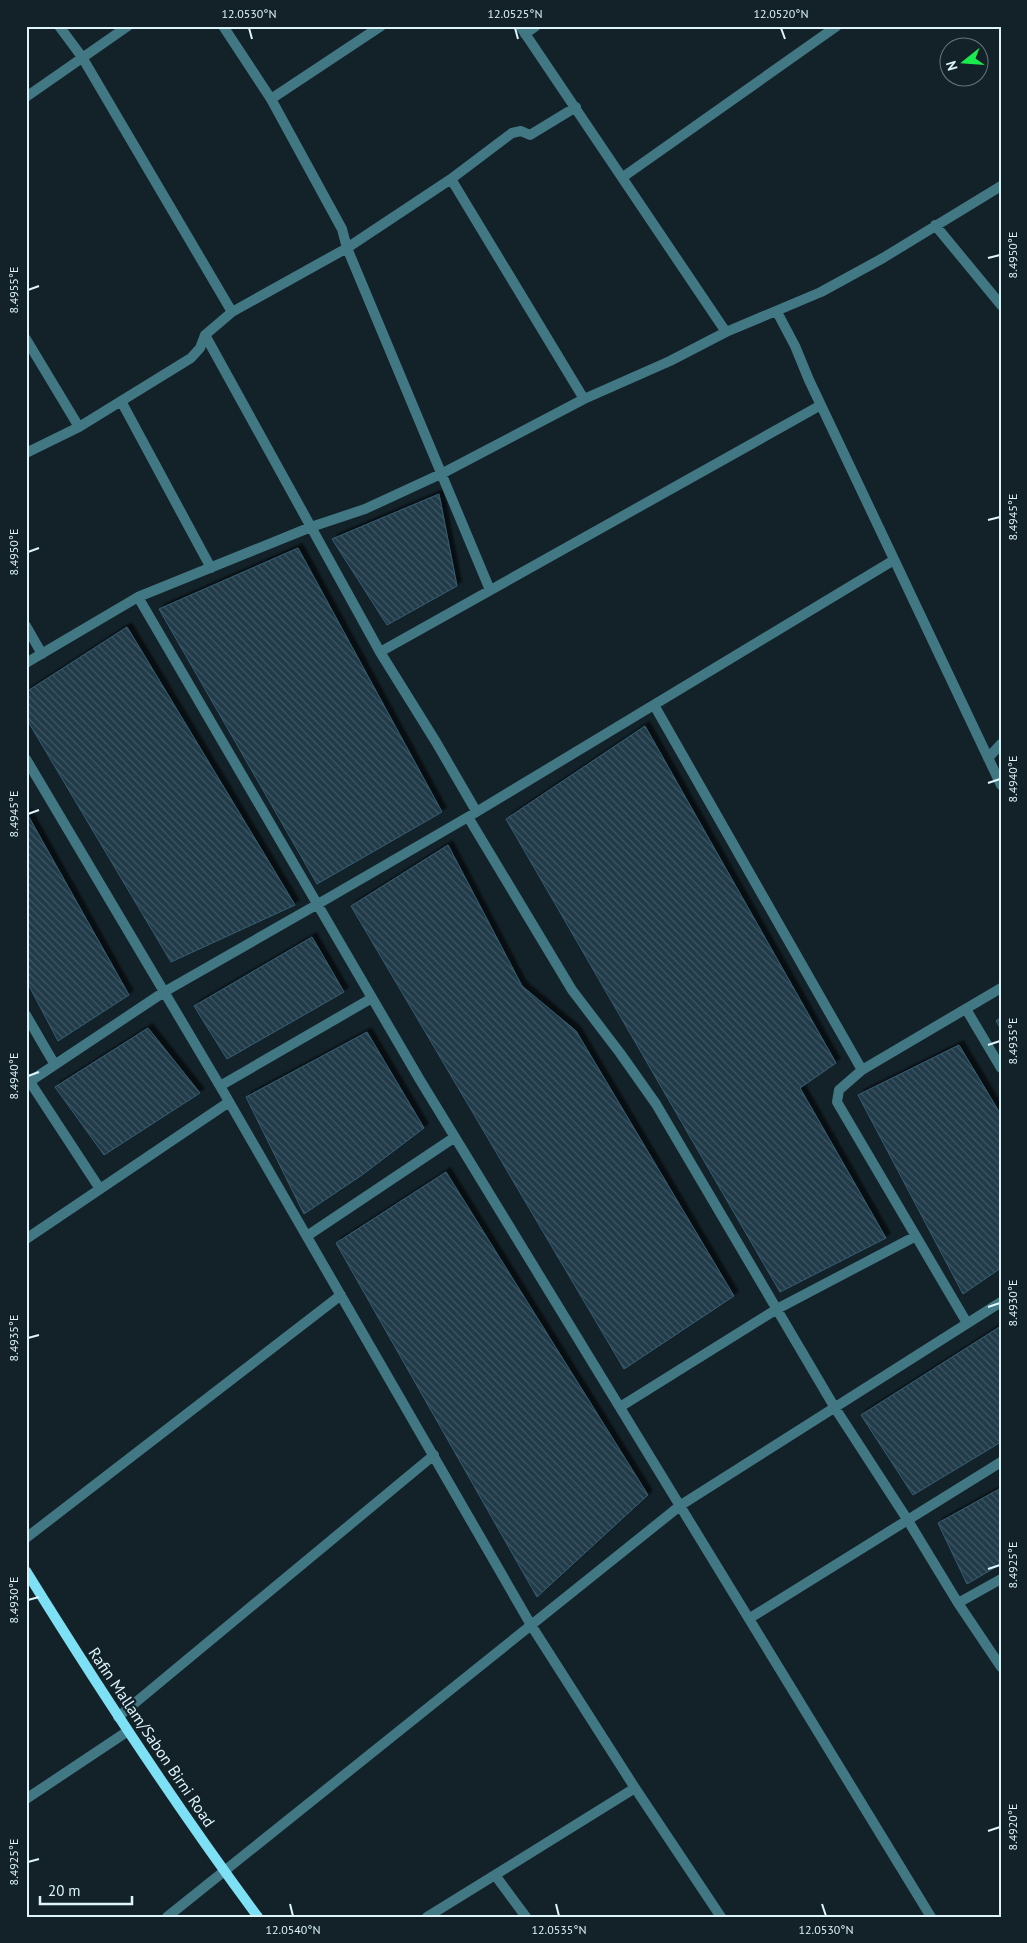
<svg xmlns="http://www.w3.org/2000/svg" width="1027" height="1943" font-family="'PT Sans',sans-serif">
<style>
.building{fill:url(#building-back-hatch);stroke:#355e73;filter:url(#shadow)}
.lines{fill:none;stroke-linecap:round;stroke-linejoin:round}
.street{stroke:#427884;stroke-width:10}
.secondary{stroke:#7de0f4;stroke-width:10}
.ticks{fill:none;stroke:#def5fc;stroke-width:2}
.labels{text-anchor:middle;stroke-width:4.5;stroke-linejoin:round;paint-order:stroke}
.street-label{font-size:16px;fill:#def5fc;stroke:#132229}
.neatline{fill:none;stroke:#def5fc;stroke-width:2}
.ticks-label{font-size:12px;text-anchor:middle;fill:#def5fc}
</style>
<defs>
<pattern id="building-back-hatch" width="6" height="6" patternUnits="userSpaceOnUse" patternTransform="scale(1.25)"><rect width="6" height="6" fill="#213b49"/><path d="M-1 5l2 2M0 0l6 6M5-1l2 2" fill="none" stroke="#415864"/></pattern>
<filter id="shadow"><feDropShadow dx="4.5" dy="-4.5" stdDeviation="1" flood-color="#0009"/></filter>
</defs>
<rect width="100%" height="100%" fill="#132229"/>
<!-- building -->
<path class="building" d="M439,494L457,586L387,625L332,539Z
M298,548L442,812L317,884L159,609Z
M127,627L295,905L171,962L26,718V692Z
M645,726L836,1063L800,1088L886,1238L780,1292L506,819Z
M26,812L129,995L58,1041L26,980Z
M448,845L522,986L576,1031L734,1296L624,1369L351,906Z
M312,937L344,992L227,1059L194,1006Z
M1001,1017V1029L996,1021Z
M148,1028L200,1093L104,1155L55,1087Z
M367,1032L424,1128L362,1175L304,1214L246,1097Z
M959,1045L1001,1115V1268L963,1294L858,1095Z
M446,1172L648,1495L537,1597L336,1243Z
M1001,1326V1442L913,1495L861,1415Z
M1001,1488V1564L967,1584L938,1523Z"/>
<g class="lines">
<!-- street -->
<path class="street" d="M59,26L82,57L232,312
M223,26L271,99L342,229L347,248L490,590
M520,26L726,332
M525,34L536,26
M26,97L128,26
M271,99L381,26
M623,177L837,26
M451,179L584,399
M935,225L1001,305
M777,312L795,346L809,380L1001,785
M205,335L380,652L436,742L476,811
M26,339L79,427
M121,401L211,568
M26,453L79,427L191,358L200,348L205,335L232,312L347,248L451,179L512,133L521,131L530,135L576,107
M138,597L420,1080L931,1917
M26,626L42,654
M380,652L821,405
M26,663L138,597L311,527L365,509L443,473L584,399L670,361L726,332L821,292L883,258L1001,186
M654,705L862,1070
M988,758L1001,744
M26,759L220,1086L531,1625L635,1788L721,1917
M468,817L572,990L620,1053L656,1104L835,1408L907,1519L958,1603L1001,1667
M966,1009L1001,1068
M26,1015L55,1065
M30,1082L100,1189
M26,1084L164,992L318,904L468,817L894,560
M220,1086L372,998
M307,1236L455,1137
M26,1239L229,1102
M967,1323L837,1102L839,1090L862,1070L1001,988
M620,1407L777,1309L916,1236
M26,1538L341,1295
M958,1603L1001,1579
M750,1618L1001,1462
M118,1717L434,1455
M26,1799L128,1731
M495,1875L526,1917
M167,1917L681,1505L1001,1302
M427,1917L635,1788"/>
<!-- secondary -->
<path class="secondary" d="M26,1571C99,1689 175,1805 258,1917"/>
</g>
<!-- ticks -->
<path class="ticks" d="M249,28L252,39M515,28L518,39M781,28L785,39M988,258L1000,255M28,290L39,286M988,520L1000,517M28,552L39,548M988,783L1000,779M28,814L39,810M988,1045L1000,1041M28,1076L39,1072M988,1307L1000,1303M28,1338L39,1335M988,1569L1000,1565M28,1600L39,1597M988,1831L1000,1827M28,1862L39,1859M290,1904L293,1916M556,1904L559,1916M822,1904L826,1916"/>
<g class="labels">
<!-- street labels -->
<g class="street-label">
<text transform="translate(152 1737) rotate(56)" y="6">Rafin Mallam/Sabon Birni Road</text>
</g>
</g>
<!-- border -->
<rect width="1027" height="1943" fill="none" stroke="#132229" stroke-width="55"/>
<!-- north arrow -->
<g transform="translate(964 62) rotate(253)"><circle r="24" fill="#132229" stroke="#64767d"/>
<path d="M0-4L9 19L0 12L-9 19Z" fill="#1aec4e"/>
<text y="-8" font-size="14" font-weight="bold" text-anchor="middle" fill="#def5fc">N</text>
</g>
<!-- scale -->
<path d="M40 1896v8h92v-8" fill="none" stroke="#def5fc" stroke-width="2.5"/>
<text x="48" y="1896" font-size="15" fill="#def5fc" stroke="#132229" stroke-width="4" paint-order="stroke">20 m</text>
<rect x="28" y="28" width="972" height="1888" class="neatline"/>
<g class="ticks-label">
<text x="249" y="18">12.0530°N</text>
<text x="515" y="18">12.0525°N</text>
<text x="781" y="18">12.0520°N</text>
<text transform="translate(1013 255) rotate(-90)" y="4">8.4950°E</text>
<text transform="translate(14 290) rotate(-90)" y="4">8.4955°E</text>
<text transform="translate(1013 517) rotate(-90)" y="4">8.4945°E</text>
<text transform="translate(14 552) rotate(-90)" y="4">8.4950°E</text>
<text transform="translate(1013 779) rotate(-90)" y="4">8.4940°E</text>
<text transform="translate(14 814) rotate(-90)" y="4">8.4945°E</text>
<text transform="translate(1013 1041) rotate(-90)" y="4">8.4935°E</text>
<text transform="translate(14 1076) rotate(-90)" y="4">8.4940°E</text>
<text transform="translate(1013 1303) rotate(-90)" y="4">8.4930°E</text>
<text transform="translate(14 1338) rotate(-90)" y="4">8.4935°E</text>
<text transform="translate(1013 1565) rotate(-90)" y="4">8.4925°E</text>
<text transform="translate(14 1600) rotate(-90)" y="4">8.4930°E</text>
<text transform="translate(1013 1827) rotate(-90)" y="4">8.4920°E</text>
<text transform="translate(14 1862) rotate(-90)" y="4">8.4925°E</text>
<text x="293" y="1934">12.0540°N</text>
<text x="559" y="1934">12.0535°N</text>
<text x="826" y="1934">12.0530°N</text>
</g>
</svg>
